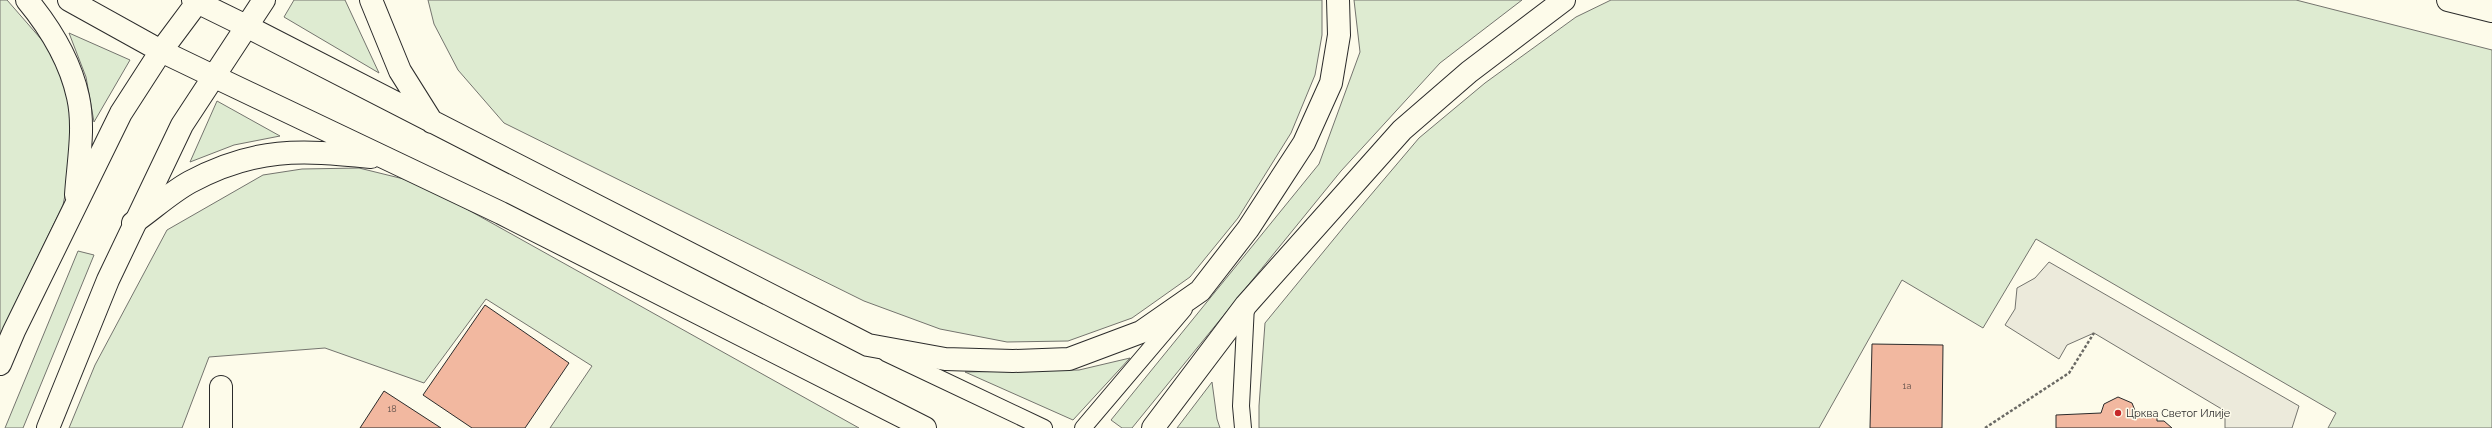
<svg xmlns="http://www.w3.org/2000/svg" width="2492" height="428" font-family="Raleway,sans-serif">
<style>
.green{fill:#deebd1;stroke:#74746e}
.parking{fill:#eceadb;stroke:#74746e}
.building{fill:#f2b8a0;stroke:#2b2b2b}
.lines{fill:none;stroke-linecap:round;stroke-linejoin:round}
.lane-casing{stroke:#2b2b2b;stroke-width:18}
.street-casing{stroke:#2b2b2b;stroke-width:24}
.secondary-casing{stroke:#2b2b2b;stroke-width:24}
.highway-casing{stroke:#2b2b2b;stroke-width:24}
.path{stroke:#6a6964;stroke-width:2.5;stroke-dasharray:3 2;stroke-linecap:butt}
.lane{stroke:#fdfbea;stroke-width:16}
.street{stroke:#fdfbea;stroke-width:22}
.secondary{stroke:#fdfbea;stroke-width:22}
.highway{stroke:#fdfbea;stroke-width:22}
.poi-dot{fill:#c62828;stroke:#fdfbea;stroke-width:1.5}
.labels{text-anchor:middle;stroke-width:3;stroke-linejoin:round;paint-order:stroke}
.number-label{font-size:9px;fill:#5d4e48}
.poi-label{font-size:11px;fill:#2b2b2b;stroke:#fdfbea;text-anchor:start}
</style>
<rect width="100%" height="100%" fill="#fdfbea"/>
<!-- green -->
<path class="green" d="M0,0H7L55,55L68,100L75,145L63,205L0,335Z
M294,0H345L379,73L284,17Z
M428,0H1322V35L1315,75L1291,133L1238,218L1190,277L1132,318L1068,341L1007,342L940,329L864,301L504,123L458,70L434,24Z
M1354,0H1522L1440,63L1341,171L1132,428H1122L1111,420L1319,164L1360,52Z
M1611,0H2296L2492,50V428H2328L2336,413L2036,239L1983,328L1902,280L1819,428H1259V406L1265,323L1347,223L1419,138L1485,83L1576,17Z
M69,33L130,60L94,122L86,77Z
M217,101L280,136L234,145L190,162Z
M359,168L420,183L859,428H550L592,366L486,299L424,383L325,348L209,357L182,428H69L95,365L167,230L263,175L302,169Z
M78,251L94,255L23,428H5Z
M1130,358L1073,420L965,372L1079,370Z
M1212,382L1217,419L1220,428H1177Z"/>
<!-- parking -->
<path class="parking" d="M2049,262L2299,406L2292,428H2225V411L2094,333L2067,345L2059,359L2005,325L2015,309L2017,288L2035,278Z"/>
<!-- building -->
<path class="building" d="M485,305L569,363L525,428H472L423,395Z
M1872,344L1943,345L1942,428H1870Z
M384,391L441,428H360Z
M2118,397L2132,403L2136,413L2157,412V421H2164L2172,428H2056V415L2101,413L2104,404Z"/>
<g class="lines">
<defs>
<path id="lane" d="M886,353L1044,428
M1083,428L1184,309
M1243,428L1241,406L1246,305"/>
<path id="street" d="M221,387V428"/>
<path id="secondary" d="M27,0C51,29 70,60 78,97C85,128 78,163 76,195
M69,0L161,51L213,76
M193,0L246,26
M0,364L14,331L121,113L161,51L199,0
M48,428L108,280L182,125L264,0"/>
<path id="highway" d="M371,0L400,71L432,122
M2448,0L2492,11
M246,26L868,345L945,359L1013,361L1069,359L1141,332L1200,291L1248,229L1304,143L1331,83L1339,35L1338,0
M213,76L501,213L925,428
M133,223C152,210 170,193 190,182C255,147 300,150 371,157
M1153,428L1246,305L1402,130L1469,72L1564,0"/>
</defs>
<!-- lane casing -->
<use href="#lane" class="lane-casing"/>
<!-- street casing -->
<use href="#street" class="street-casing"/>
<!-- secondary casing -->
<use href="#secondary" class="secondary-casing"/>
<!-- highway casing -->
<use href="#highway" class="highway-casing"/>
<!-- path -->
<path class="path" d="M1985,428L2069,373L2094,333"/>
<!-- lane -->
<use href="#lane" class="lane"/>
<!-- street -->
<use href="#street" class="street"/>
<!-- secondary -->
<use href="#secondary" class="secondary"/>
<!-- highway -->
<use href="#highway" class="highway"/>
</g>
<!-- markers -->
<circle class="poi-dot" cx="2118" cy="413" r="4"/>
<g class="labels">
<!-- number labels -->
<g class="number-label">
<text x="1907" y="389">1a</text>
<text x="392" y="412">18</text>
</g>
<!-- poi labels -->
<g class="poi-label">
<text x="2126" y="417">Црква Светог Илије</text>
</g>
</g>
</svg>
